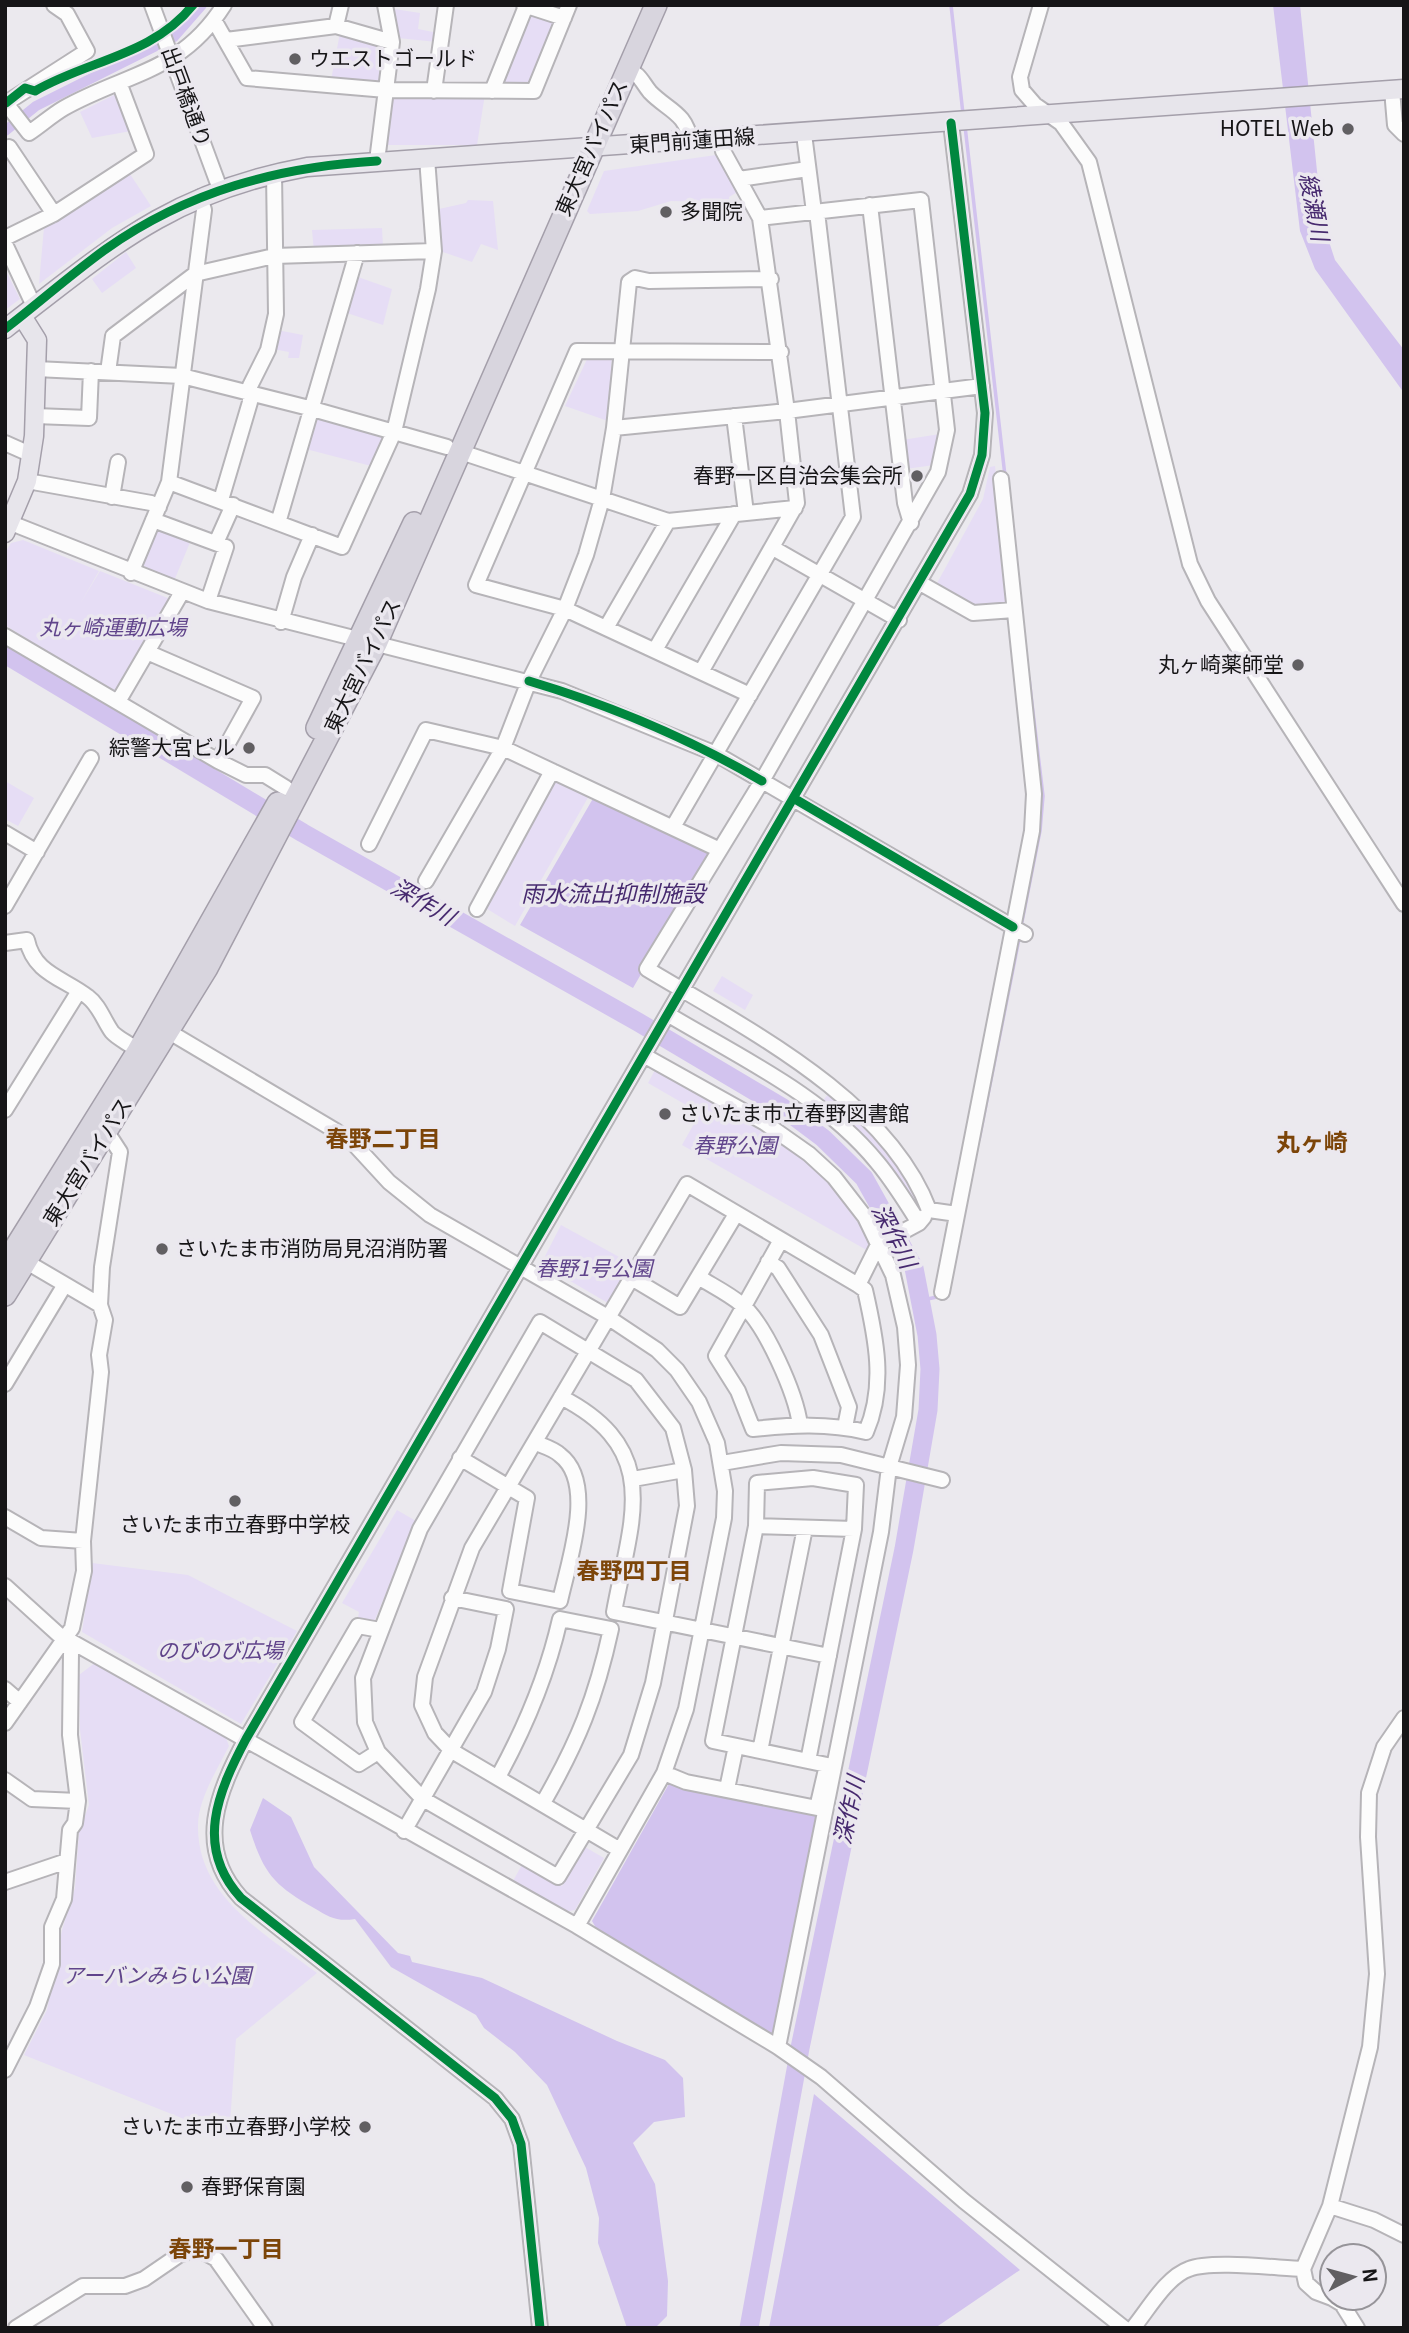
<svg xmlns="http://www.w3.org/2000/svg" width="1409" height="2333" font-family="Georgia,'Noto Sans JP',serif">
<style>
.green{fill:#e6ddf5}
.water{fill:#d2c3ee}
.lines{fill:none;stroke-linecap:round;stroke-linejoin:round}
.stream{stroke:#d2c3ee;stroke-width:3.5}
.canal{stroke:#d2c3ee;stroke-width:10}
.river{stroke:#d2c3ee;stroke-width:19}
.minor-casing{stroke:#b6b4b8;stroke-width:18}
.major-casing{stroke:#a49faa;stroke-width:21}
.highway-casing{stroke:#a49faa;stroke-width:24}
.minor{stroke:#fcfcfc;stroke-width:14}
.major{stroke:#e7e5eb;stroke-width:18}
.highway{stroke:#d8d5de;stroke-width:21}
.cycleway-casing{stroke:#ebe8ef;stroke-width:13}
.cycleway{stroke:#00873e;stroke-width:9}
.poi-dot{fill:#615f62;stroke:#ebe8ef;stroke-width:2.5}
.labels{text-anchor:middle;stroke-width:7;stroke-linejoin:round;paint-order:stroke}
.poi-label{font-size:21px;fill:#161517;stroke:#ebe8ef;text-anchor:start}
.street-label{font-size:21px;fill:#161517;stroke:#ebe8ef}
.park-label{font-size:21px;font-style:italic;fill:#60448b;stroke:#ebe8ef}
.water-label{font-size:23px;font-style:italic;fill:#472a6f;stroke:#ebe8ef}
.neighbourhood-label{font-size:23px;font-weight:bold;fill:#7c4509;stroke:#ebe8ef}
.quarter-label{font-size:24px;font-weight:bold;fill:#7c4509;stroke:#ebe8ef}
</style>
<rect width="100%" height="100%" fill="#ebe9ee"/>
<!-- green -->
<path class="green" d="M394,9L420,13L418,29L438,33L437,42L398,38Z
M530,12L554,21L555,25L529,86H500Z
M340,33L386,44L382,84L331,80Z
M116,94L120,97L131,131L92,138L80,112Z
M485,94L477,145H384L394,95Z
M716,155L739,191L729,197L731,220H714L711,202L671,201L638,211L590,214L587,211L604,171Z
M130,174L151,206L112,228L39,284L44,227Z
M468,200L493,201L498,250L481,244L472,262L440,251L439,209L466,203Z
M382,228L383,247L314,251L312,230Z
M126,252L136,268L102,293L92,279Z
M5,269L20,299L5,310Z
M358,277L392,289L383,325L347,313Z
M277,330L303,335L299,358H288L289,352L273,349Z
M589,355H612L608,421L565,406Z
M320,419L388,436L375,467L306,449L315,420Z
M940,434L934,465L906,469L902,440Z
M995,466L1011,601L1008,605L976,610L936,585L983,499L990,467Z
M156,529L191,540L174,581L144,566L142,560Z
M23,540L99,571L80,604L100,571L170,599L116,695L5,625V553L11,543Z
M556,779L590,794L515,926L484,907Z
M5,781L34,798L18,826L5,819Z
M722,976L753,995L745,1010L713,991Z
M655,1070L807,1158L840,1193L873,1246L870,1252L682,1145L700,1113L648,1083Z
M828,1094C870,1130 897,1161 924,1209L919,1217L821,1103Z
M561,1225L632,1264L608,1303L541,1264Z
M397,1510L416,1521L374,1622L358,1618L359,1612L342,1603Z
M92,1563L188,1575L297,1631L241,1724L82,1632Z
M96,1662L226,1738L229,1746C217,1770 198,1799 198,1826C197,1897 267,1935 317,1973L236,2039L229,2137L24,2055L47,2010L62,1930L75,1888L79,1832L89,1805L80,1730L79,1675Z
M585,1847L604,1858L575,1910L564,1912L513,1881L523,1863L562,1886Z"/>
<!-- water -->
<path class="water" d="M1273,5H1300L1322,220L1335,260L1404,350V393L1315,269L1300,231Z
M595,795L711,853L633,988L520,925Z
M670,1782L819,1812L773,2035L596,1928L592,1921Z
M263,1798L291,1817L314,1867L398,1953L410,1956L412,1962L482,1978L617,2041L665,2060L683,2078L685,2117L654,2122L633,2143L655,2184L668,2281L667,2316L655,2328H627L598,2243L599,2218L586,2168L547,2085L515,2052L484,2028L476,2015L391,1967L355,1919C337,1922 329,1917 314,1908C274,1885 264,1874 250,1830Z
M814,2094L1020,2270L935,2328H769Z"/>
<g class="lines">
<!-- stream -->
<path class="stream" d="M951,5L963,114
M965,126L1005,476
M1021,927L1040,831L1043,796L1029,678
M979,1140L1020,934
M919,1301L941,1296"/>
<!-- canal -->
<path class="canal" d="M5,131L36,106L174,37L202,5"/>
<!-- river -->
<path class="river" d="M5,654L303,833L638,1022L783,1108L823,1138L864,1178L914,1268L927,1335L930,1369L928,1410L904,1549L800,2048L749,2328"/>
<defs>
<path id="minor" d="M152,5L220,189
M524,5L564,18
M1041,5L1020,77L1022,90L1035,105L1061,123L1089,162L1190,564L1208,601L1404,904
M214,20L247,78L386,90L534,91L569,5
M336,26L341,5
M226,40L336,26L392,42
M627,69C641,75 641,81 650,92C667,110 687,113 690,141
M1392,90L1395,125L1404,134
M434,91L446,5
M492,91L526,6
M5,102L29,133C41,125 52,115 64,108C126,73 181,73 224,5
M6,103L87,51L67,14L54,5
M804,134L814,212
M721,139L723,151L760,218L787,411L982,386
M9,147L54,214
M377,161L392,42L385,5
M739,179L808,169
M870,205L905,503L911,523
M760,218L921,200L947,430L938,472L762,781L647,969C743,1027 887,1098 929,1210
M5,238L54,214L146,154L120,85
M5,244L34,306
M36,369L182,376L309,408L447,447
M108,372L113,336L195,274L274,256L434,251
M35,416L89,418L91,371
M734,416L746,513
M614,428L787,411L797,503L701,672
M5,443L32,455
M461,452L668,521L795,508
M27,481L151,503L159,507
M169,482L342,547L394,432L428,289L434,251L427,158
M112,497L118,462
M221,500L250,402V386L268,350L276,314L274,173
M153,520L226,547L208,601
M11,523L208,601L562,691L716,754L1025,934
M278,523L357,253
M216,543L233,505
M773,548L899,620
M131,573L169,482L204,210L200,197
M920,583L973,613L1014,610
M281,622L294,577L312,535
M606,628L668,521
M5,636L218,761L246,775H265L286,788
M655,650L734,514
M147,652L253,698L218,761
M750,695L565,609L476,585L577,351L781,352
M119,700L182,592
M673,827L853,517L817,212
M5,833L37,852
M369,844L426,730L503,748L720,850
M426,881L503,748L529,681L565,609L586,555L602,499L614,428L629,282L635,278L649,281L771,279
M5,906L91,758
M477,909L552,771
M5,943L27,940C34,974 64,978 88,997C99,1005 104,1021 112,1032C118,1039 131,1044 138,1051
M669,1015C741,1058 823,1096 877,1162C893,1181 906,1202 919,1223
M161,1027L336,1131L354,1144L389,1182L430,1215L606,1316L657,1350L677,1370L699,1402L717,1443L725,1491L724,1518L686,1709L664,1773L577,1926
M645,1056L765,1123L809,1154L834,1177L865,1217L893,1275L905,1327L908,1365L904,1417L889,1467L881,1532L778,2047
M5,1110L79,991
M929,1210L957,1214
M878,1245L919,1223L924,1217
M25,1261L100,1305
M768,1262L778,1268L821,1335L849,1407L845,1427
M630,1277L680,1307L736,1214
M700,1278C713,1286 729,1294 741,1304C765,1323 796,1394 800,1425
M858,1285L878,1245
M942,1292L1032,831L1034,794L1001,479
M540,1322L636,1380L673,1428L684,1470L687,1506L653,1683L631,1755L558,1877L423,1799L378,1752L365,1722L363,1678L420,1529Z
M5,1384L64,1286
M561,1397C664,1450 631,1519 614,1612L829,1656
M460,1458L527,1498L510,1591L560,1601C568,1563 597,1483 560,1455C554,1449 543,1446 536,1443
M722,1463L781,1453L841,1455L942,1480
M633,1479L684,1470
M5,1517L41,1538L83,1541
M756,1526L854,1529
M5,1586L58,1634L577,1926L778,2047L821,2077L964,2201L1124,2328
M5,1689L20,1702
M5,1723L72,1628L84,1571L83,1541L101,1372L99,1355L105,1320L100,1305L102,1267L120,1152L107,1132
M760,1751L805,1528
M378,1752L359,1764L302,1722L358,1626L380,1630
M664,1773L686,1782L817,1808L827,1765C789,1757 751,1749 713,1741L756,1526L757,1483L813,1478L856,1485L854,1529L808,1761
M498,1777C526,1726 547,1676 560,1619L611,1629C596,1698 578,1742 543,1803
M5,1780L32,1799L78,1801
M727,1789L736,1746
M404,1831L484,1692L498,1649L506,1609L452,1598
M620,1850L452,1751L435,1733L422,1705L425,1677L472,1548L687,1184L858,1285L865,1290C876,1338 886,1386 866,1432C828,1423 791,1425 753,1429L738,1391L716,1356L781,1240
M5,1882L67,1861
M5,2070L37,2007L52,1964V1927L64,1899L70,1830L75,1823L78,1801L70,1735L71,1652L66,1637
M1330,2206L1374,2220L1404,2235
M1332,2298L1316,2292L1306,2283L1303,2269L1330,2206L1370,2047L1377,1974L1368,1837L1369,1793L1384,1747L1404,1718
M1332,2298L1342,2304L1357,2328
M16,2328L83,2286H125L144,2279L179,2255L198,2249L216,2259L265,2328
M540,2328L521,2144L512,2119L495,2098L241,1898C194,1847 218,1792 246,1739L970,494L982,455L985,413L951,123
M1133,2328C1148,2310 1166,2277 1189,2269C1211,2260 1276,2268 1303,2269"/>
<path id="major" d="M5,329C110,248 171,192 307,167L1404,89
M5,533L27,481L34,436L37,340L22,316"/>
<path id="highway" d="M317,728L414,523
M5,1264L138,1051L278,803
M5,1295L207,968L376,644L656,5"/>
</defs>
<!-- minor casing -->
<use href="#minor" class="minor-casing"/>
<!-- major casing -->
<use href="#major" class="major-casing"/>
<!-- highway casing -->
<use href="#highway" class="highway-casing"/>
<!-- minor -->
<use href="#minor" class="minor"/>
<!-- major -->
<use href="#major" class="major"/>
<!-- highway -->
<use href="#highway" class="highway"/>
<defs>
<path id="cycleway" d="M6,103L25,88L35,91C88,60 152,56 193,5
M5,329C39,303 71,274 106,249C188,191 278,167 377,161
M529,681C609,705 690,739 762,781
M795,799L1013,927
M540,2328L521,2144L512,2119L495,2098L241,1898C194,1847 218,1792 246,1739L970,494L982,455L985,413L951,123"/>
</defs>
<!-- cycleway casing -->
<use href="#cycleway" class="cycleway-casing"/>
<!-- cycleway -->
<use href="#cycleway" class="cycleway"/>
</g>
<!-- markers -->
<g class="poi-dot">
<circle cx="295" cy="59" r="7"/>
<circle cx="1348" cy="129" r="7"/>
<circle cx="666" cy="212" r="7"/>
<circle cx="917" cy="476" r="7"/>
<circle cx="1298" cy="665" r="7"/>
<circle cx="249" cy="748" r="7"/>
<circle cx="665" cy="1114" r="7"/>
<circle cx="162" cy="1249" r="7"/>
<circle cx="235" cy="1501" r="7"/>
<circle cx="365" cy="2127" r="7"/>
<circle cx="187" cy="2187" r="7"/>
</g>
<g class="labels">
<!-- poi labels -->
<g class="poi-label">
<text x="309" y="66">ウエストゴールド</text>
<text x="1334" y="136" text-anchor="end">HOTEL Web</text>
<text x="680" y="219">多聞院</text>
<text x="903" y="483" text-anchor="end">春野一区自治会集会所</text>
<text x="1284" y="672" text-anchor="end">丸ヶ崎薬師堂</text>
<text x="235" y="755" text-anchor="end">綜警大宮ビル</text>
<text x="679" y="1121">さいたま市立春野図書館</text>
<text x="176" y="1256">さいたま市消防局見沼消防署</text>
<text x="235" y="1532" text-anchor="middle">さいたま市立春野中学校</text>
<text x="351" y="2134" text-anchor="end">さいたま市立春野小学校</text>
<text x="201" y="2194">春野保育園</text>
</g>
<!-- street labels -->
<g class="street-label">
<text transform="translate(186 97) rotate(70)" y="7">出戸橋通り</text>
<text transform="translate(692 141) rotate(-4)" y="7">東門前蓮田線</text>
<text transform="translate(592 148) rotate(-66)" y="7">東大宮バイパス</text>
<text transform="translate(363 666) rotate(-64)" y="7">東大宮バイパス</text>
<text transform="translate(88 1162) rotate(-58)" y="7">東大宮バイパス</text>
</g>
<!-- park labels -->
<g class="park-label">
<text x="113" y="635">丸ヶ崎運動広場</text>
<text x="735" y="1153">春野公園</text>
<text x="594" y="1276">春野1号公園</text>
<text x="220" y="1658">のびのび広場</text>
<text x="157" y="1983">アーバンみらい公園</text>
</g>
<!-- water labels -->
<g class="water-label">
<text transform="translate(1314 207) rotate(79)" y="8">綾瀬川</text>
<text x="613" y="902">雨水流出抑制施設</text>
<text transform="translate(423 902) rotate(30)" y="8">深作川</text>
<text transform="translate(894 1236) rotate(63)" y="8">深作川</text>
<text transform="translate(849 1810) rotate(-78)" y="8">深作川</text>
</g>
<!-- neighbourhood labels -->
<g class="neighbourhood-label">
<text x="383" y="1147">春野二丁目</text>
<text x="634" y="1579">春野四丁目</text>
<text x="226" y="2257">春野一丁目</text>
</g>
<!-- quarter labels -->
<g class="quarter-label">
<text x="1312" y="1151">丸ヶ崎</text>
</g>
</g>
<!-- border -->
<rect width="1409" height="2333" fill="none" stroke="#161517" stroke-width="14"/>
<!-- north arrow -->
<g transform="translate(1353 2277) rotate(84)"><circle r="33" fill="#ebe8ef" stroke="#969499" stroke-width="2"/>
<path d="M0-5L12 26L0 18L-12 26Z" fill="#615f62"/>
<text y="-10" font-size="19" font-weight="bold" text-anchor="middle" fill="#161517">N</text>
</g>
</svg>
